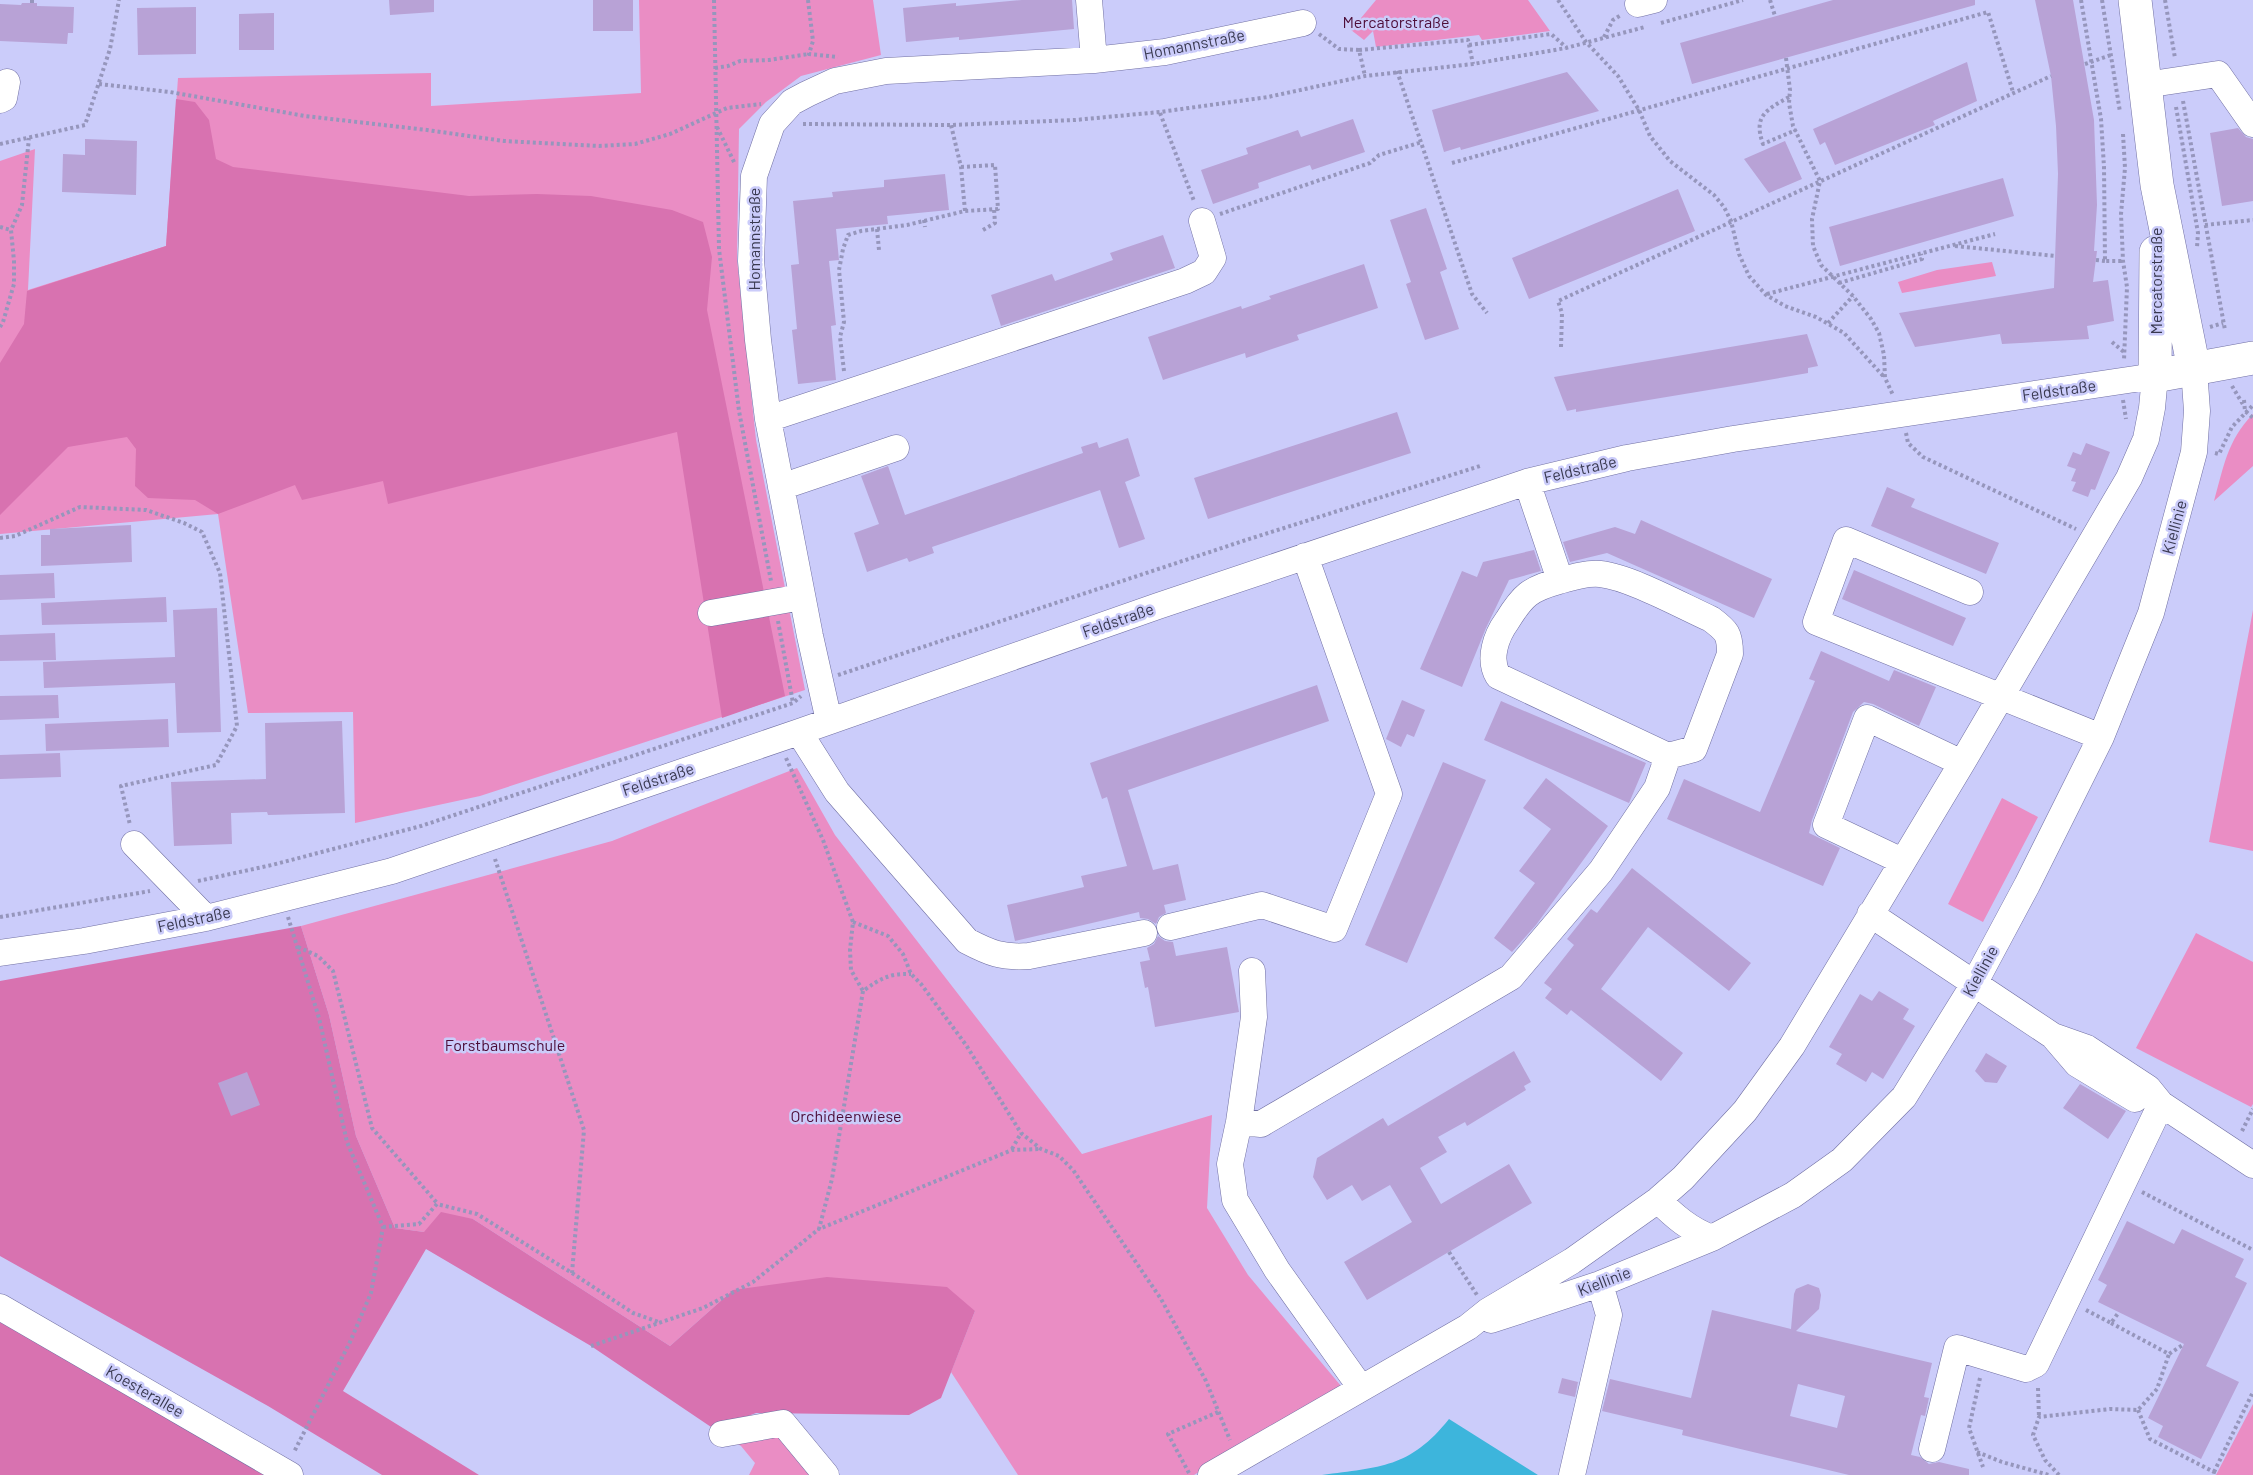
<svg xmlns="http://www.w3.org/2000/svg" width="2253" height="1475" font-family="Barlow,sans-serif">
<style>
.green{fill:#ea8dc4}
.forest{fill:#d872b0}
.water{fill:#3db5dc}
.building{fill:#b8a2d6;fill-rule:evenodd}
.lines{fill:none;stroke-linecap:round;stroke-linejoin:round}
.minor-casing{stroke:#7170a3;stroke-width:27}
.major-casing{stroke:#7170a3;stroke-width:34}
.path{stroke:#9696bc;stroke-width:4;stroke-dasharray:3 3;stroke-linecap:butt}
.minor{stroke:#fff;stroke-width:26}
.major{stroke:#fff;stroke-width:33}
.labels{text-anchor:middle;stroke-width:5;stroke-linejoin:round;paint-order:stroke}
.park-label{font-size:16px;fill:#4d0d38;stroke:#cbccfa}
.street-label{font-size:16px;fill:#393950;stroke:#cbccfa}
</style>
<rect width="100%" height="100%" fill="#cbccfa"/>
<!-- green -->
<path class="green" d="M639,0H873L881,55L801,76L766,102L739,129L737,259L756,440L805,690L480,796L355,823L353,712L248,713L218,514L0,534V161L35,149L28,290L166,246L178,78L431,73V106L641,93Z
M1376,0H1528L1550,31L1482,40L1479,35L1376,47L1373,31L1364,40L1351,30Z
M1992,262L1996,276L1902,293L1898,282L1937,270Z
M2253,414V466L2214,501C2224,466 2227,441 2253,414Z
M2253,610V851L2209,842Z
M797,768L835,835L1082,1154L1212,1115L1207,1208L1248,1275L1341,1386L1194,1475H1018L951,1372L975,1311L733,1290L670,1346L473,1219L424,1232L395,1228L356,1136L329,1015L301,926L612,841Z
M2002,798L2038,817L1983,922L1948,904Z
M2196,933L2253,962V1104L2251,1107L2136,1048Z
M2253,1404V1475H2216Z
M783,1423L826,1475H749L755,1463L741,1446L722,1434Z"/>
<!-- forest -->
<path class="forest" d="M176,99L195,102L209,120L216,159L233,167L469,196L537,194L591,196L672,210L703,222L712,257L707,310L785,696L722,718L677,432L388,504L383,481L302,500L295,485L218,514L195,500L148,498L135,486L136,449L127,437L68,447L0,515V363L24,324L27,291L166,246Z
M301,926L329,1015L356,1136L395,1228L424,1232L441,1212L473,1219L670,1346L733,1290L827,1277L947,1287L975,1311L941,1398L909,1415L756,1413L714,1429L591,1346L426,1249L343,1391L479,1475H382L268,1406L0,1256V981Z
M0,1321L268,1475H0Z"/>
<!-- water -->
<path class="water" d="M1449,1419L1538,1475H1322C1380,1467 1410,1468 1449,1419Z"/>
<!-- building -->
<path class="building" d="M389,0H434V12L390,15Z
M593,0H633V31H593Z
M1022,0H1072L1074,29L959,40V37L906,42L903,8L956,3V6Z
M1833,0H1975V5L1692,84L1680,43Z
M2035,0H2073L2094,120L2097,205L2094,251H2097L2093,282L2108,280L2114,321L2087,326L2089,339L2002,344L2000,334L1915,347L1899,313L2054,288L2058,174L2056,126L2051,76Z
M22,3H37V6L74,7L73,33H68L67,44L0,41V4L21,5Z
M196,7V54L138,55L137,8Z
M274,13V50H239V14Z
M1967,62L1977,101L1933,121L1935,125L1835,165L1825,142L1820,145L1813,129Z
M1567,72L1599,111L1461,150L1460,147L1444,152L1432,110Z
M1353,119L1365,152L1312,170L1310,165L1258,183L1259,188L1213,204L1201,170L1248,154L1246,148L1298,130L1301,137Z
M2238,128L2246,137L2253,139V201L2222,206L2210,133Z
M85,139L137,141L136,195L62,192L63,154L85,155Z
M1785,141L1802,179L1769,193L1744,159Z
M945,174L949,210L887,216L888,224L836,229L839,260L829,261L836,325L831,326L836,380L798,384L792,330L797,329L791,265L799,264L793,201L833,197L832,192L884,187V180Z
M2003,178L2014,216L1840,266L1829,227Z
M1678,189L1695,231L1529,299L1512,258Z
M1426,208L1447,269L1440,272L1459,329L1425,340L1406,284L1411,282L1390,220Z
M1163,235L1175,268L1001,326L991,295L1052,274L1055,281L1113,260L1110,253Z
M1364,264L1378,308L1297,335L1299,340L1272,349L1246,358L1245,353L1163,380L1148,337L1241,306L1242,309L1271,299L1269,296Z
M1807,334L1818,366L1808,368V373L1751,383L1576,412V409L1567,411L1554,377Z
M1397,412L1411,453L1208,519L1194,478Z
M1128,438L1140,476L1125,482L1145,539L1119,548L1100,490L932,547L934,553L909,562L907,558L867,572L854,533L879,524L861,476L888,466L905,515L1083,453L1081,447L1097,442L1099,448Z
M2086,443L2110,452L2095,490L2091,489L2088,497L2072,491L2076,482L2071,481L2076,469L2067,466L2073,452L2081,455Z
M1887,487L1915,499L1911,507L1999,543L1986,574L1871,526Z
M1641,520L1772,579L1754,618L1607,553L1570,562L1563,542L1615,527L1635,534Z
M131,525L132,562L41,566V535H50V529Z
M1534,550L1541,571L1509,580L1486,628L1462,687L1420,669L1462,571L1477,577L1483,562Z
M1854,570L1966,618L1953,646L1842,599Z
M54,573L55,598L0,600V575Z
M166,597L167,622L42,625L41,603Z
M217,608L221,732L177,733L175,683L44,688L43,662L175,657L173,610Z
M55,633L56,660L0,661V635Z
M1821,651L1889,681L1894,670L1936,687L1919,726L1873,704L1864,702L1853,712L1812,820L1809,833L1840,848L1823,886L1667,819L1684,779L1760,812L1815,681L1809,679Z
M1317,685L1329,721L1128,790L1153,870L1178,864L1186,900L1164,905L1166,913L1159,917L1156,924L1148,919L1140,918L1139,912L1015,941L1007,905L1084,887L1081,876L1127,866L1107,797L1102,799L1090,763Z
M58,695L59,718L0,720V696Z
M1402,700L1425,710L1414,737L1407,734L1401,747L1386,739Z
M1501,701L1646,763L1629,803L1484,740Z
M168,719L169,747L46,751L45,724Z
M342,721L345,813L268,815L267,812L231,813L232,844L174,846L171,782L266,779L265,723Z
M60,753L61,777L0,779V755Z
M1443,762L1486,780L1407,963L1365,945Z
M1546,778L1608,826L1536,925L1512,952L1494,938L1535,883L1519,871L1551,829L1523,808Z
M1632,868L1751,963L1729,991L1648,927L1601,989L1683,1053L1661,1081L1571,1010L1567,1015L1545,998L1552,989L1544,983L1574,945L1567,939L1591,909L1597,913Z
M1158,936L1165,941L1173,942L1176,956L1227,947L1239,1012L1155,1027L1148,987L1145,988L1140,962L1150,960L1147,948L1154,944Z
M1879,991L1909,1009L1903,1019L1915,1026L1883,1079L1872,1072L1866,1082L1836,1064L1842,1054L1829,1047L1860,994L1872,1001Z
M1514,1051L1531,1082L1524,1086L1526,1090L1467,1126L1465,1122L1438,1137L1447,1152L1420,1168L1441,1204L1509,1164L1532,1203L1367,1300L1344,1262L1412,1222L1390,1185L1362,1201L1352,1185L1327,1200L1313,1177L1317,1158L1383,1118L1388,1126Z
M1986,1053L2007,1066L1997,1083L1985,1082L1975,1071Z
M247,1072L260,1105L231,1116L218,1083Z
M2080,1084L2126,1111L2108,1139L2063,1108Z
M2127,1221L2174,1244L2182,1229L2244,1259L2235,1277L2247,1283L2206,1366L2239,1382L2201,1459L2158,1437L2163,1426L2148,1418L2184,1344L2098,1302L2107,1285L2098,1280Z
M1808,1284L1819,1288L1821,1295L1819,1309L1796,1331L1932,1363L1924,1397L1929,1398L1925,1416L1921,1415L1911,1455L1920,1457L1929,1464L1939,1462L1969,1469V1475H1849L1682,1435L1683,1430L1602,1411L1610,1379L1691,1398L1712,1310L1791,1329L1794,1294L1796,1289ZM1798,1384L1845,1396L1837,1428L1790,1416Z
M1562,1378L1578,1382L1575,1397L1558,1393Z"/>
<g class="lines">
<defs>
<path id="minor" d="M1089,0L1094,60
M1638,4L1654,0
M2145,85L2218,74L2253,124
M0,100L4,98L7,82
M768,419L1185,281L1204,272L1213,258L1202,221
M1527,482L1560,580
M781,487L896,448
M1970,592L1846,540L1816,622L2101,737
M711,613L802,597
M829,721L810,636L768,419L758,340L751,261L754,176L772,124L792,102L807,94L835,81L886,71L1094,60L1165,52L1303,23
M799,732L837,792L967,941C990,953 1002,958 1029,956L1144,933
M134,844L206,918
M1902,861L1826,825L1867,718L1962,763
M1870,914L2053,1036L2087,1048L2148,1088L2161,1104L2253,1165
M1170,927L1262,905L1334,929L1389,794L1305,556
M0,953L84,941L206,918L392,871L799,732L1158,606L1527,482L1627,458L1733,439L2155,376L2152,408L2146,439L2129,478L1962,763L1792,1046L1745,1111L1683,1178L1658,1200L1572,1261L1488,1311L1468,1327L1211,1475
M1252,971L1254,1017L1239,1122L1230,1164L1235,1200L1277,1270L1361,1388
M2053,1036L2077,1064L2135,1099
M1239,1122L1261,1124L1511,977L1601,871L1657,788L1668,756L1694,749L1730,654C1730,634 1727,631 1711,619C1682,606 1630,577 1600,574C1586,573 1573,577 1559,581C1530,589 1523,595 1507,621C1496,636 1488,659 1498,676L1668,756
M1658,1200C1674,1216 1690,1230 1712,1238
M0,1307L290,1475
M1491,1320L1600,1284L1712,1238L1793,1195L1842,1160L1904,1097L1974,984L2027,885L2101,737L2151,613L2194,452L2197,411L2194,369
M722,1434L783,1423L826,1475
M1932,1449L1957,1348L2026,1369L2036,1364L2161,1104
M1572,1475L1609,1315L1600,1284"/>
<path id="major" d="M2135,0L2157,185L2194,369
M2156,252L2155,376L2253,358"/>
</defs>
<!-- minor casing -->
<use href="#minor" class="minor-casing"/>
<!-- major casing -->
<use href="#major" class="major-casing"/>
<!-- path -->
<path class="path" d="M714,0L719,249L739,411L771,581
M808,0L813,41L809,54L838,57
M1558,0L1586,42L1618,76L1639,110L1650,136L1670,161L1714,195L1724,207L1731,221L1739,254L1749,276L1766,295L1785,306L1816,317L1844,333L1885,378
M1770,0L1775,16
M2081,0L2101,119L2104,167L2105,261H2123
M2102,0L2120,112
M2165,0L2175,58
M32,3V0
M1661,23L1743,0
M1319,34L1339,49L1359,50L1365,76
M1604,37L1613,20L1621,15
M1469,45L1551,34L1566,47
M1359,50L1468,40L1473,64
M1786,58L1790,90L1789,103L1793,126L1820,181L1812,219L1813,246L1821,265L1853,296L1871,319L1879,333L1884,355L1885,378L1893,395
M2085,64L2111,55
M715,68L728,66L740,61L769,60L809,54
M1397,71L1472,294L1487,313
M99,84L170,92L305,116L427,130L504,141L599,146L635,144L670,134L727,108L761,104
M1789,97C1766,110 1753,116 1763,144L1796,130
M2183,101L2225,330
M2176,107L2198,233L2197,247
M1160,113L1194,201
M803,124L951,125L1075,120L1160,112L1268,97L1365,76L1473,64L1566,48L1645,27
M717,127L735,164
M2123,134L2125,168L2121,214L2123,261L2127,287L2124,360
M0,144L85,125L110,49L119,0
M1452,163L1988,12L2013,92
M961,167L995,165L998,209L965,211
M1220,214L1370,163L1379,155L1422,142
M924,220L925,227
M2205,225L2253,220
M0,227L11,230
M877,229L879,250
M983,230L995,223L994,209
M1955,246L2056,256
M2096,260L2105,261
M1839,283L1922,259L1921,254
M1767,294L1995,234
M1828,323L1853,296
M0,327L3,322L14,284V261L11,230L22,205L29,138
M2210,327L2223,323
M2112,342L2124,352
M1561,347L1562,313L1558,301L2051,76
M844,371L840,337L844,322L839,270L843,249L848,235L861,231L907,225L965,211L961,167L951,125
M2232,386L2244,406
M2123,400L2126,419
M2244,400L2245,411L2253,418
M1906,433L1908,443L1923,457L2076,529
M2215,453L2219,454L2232,427L2253,405
M0,538L15,536L80,507L146,510L184,523L202,532L220,573L237,726L216,765L121,786L130,825
M778,621L793,703
M838,675L1246,540L1480,466
M786,758L823,840L853,922L850,950L851,970L863,991C880,979 889,973 911,974
M198,881L272,865L421,826L793,703L801,696
M0,917L150,891
M288,917L319,1018L347,1142L383,1227L371,1293L350,1342L294,1452
M853,922L888,936L903,954L911,974L921,984L966,1045L1021,1133L1041,1149L1059,1156L1073,1170L1161,1299L1206,1381L1230,1440
M298,947L318,956L333,971L372,1128L437,1203
M863,991L832,1179L819,1229L1012,1150L1040,1149
M2242,1131L2253,1109
M1012,1149L1021,1133
M2142,1192L2253,1250
M383,1227L419,1224L437,1204L477,1214L572,1273L584,1130L495,859
M1449,1252L1477,1295
M572,1273L633,1313L659,1322
M2086,1310L2111,1323L2119,1312
M2111,1323L2169,1354L2184,1344
M591,1346L703,1308L753,1282L819,1229
M1980,1378L1969,1428L1983,1467
M2038,1388L2039,1417
M2138,1410L2150,1439L2214,1472L2213,1475
M1977,1452L2002,1462L2049,1475
M2214,1472L2253,1392
M1189,1473L1168,1434L1218,1412
M2059,1475L2045,1460L2033,1435L2039,1417L2110,1409L2138,1410L2157,1389L2169,1354"/>
<!-- minor -->
<use href="#minor" class="minor"/>
<!-- major -->
<use href="#major" class="major"/>
</g>
<g class="labels">
<!-- park labels -->
<g class="park-label">
<text x="1396" y="28">Mercatorstraße</text>
<text x="505" y="1051">Forstbaumschule</text>
<text x="846" y="1122">Orchideenwiese</text>
</g>
<!-- street labels -->
<g class="street-label">
<text transform="translate(1194 44) rotate(-11)" y="6">Homannstraße</text>
<text transform="translate(754 239) rotate(-90)" y="6">Homannstraße</text>
<text transform="translate(2156 281) rotate(-90)" y="6">Mercatorstraße</text>
<text transform="translate(2059 390) rotate(-8)" y="6">Feldstraße</text>
<text transform="translate(1580 469) rotate(-13)" y="6">Feldstraße</text>
<text transform="translate(2174 527) rotate(-75)" y="6">Kiellinie</text>
<text transform="translate(1118 620) rotate(-19)" y="6">Feldstraße</text>
<text transform="translate(658 779) rotate(-18)" y="6">Feldstraße</text>
<text transform="translate(194 919) rotate(-12)" y="6">Feldstraße</text>
<text transform="translate(1980 971) rotate(-61)" y="6">Kiellinie</text>
<text transform="translate(1604 1281) rotate(-21)" y="6">Kiellinie</text>
<text transform="translate(145 1391) rotate(30)" y="6">Koesterallee</text>
</g>
</g>
</svg>
